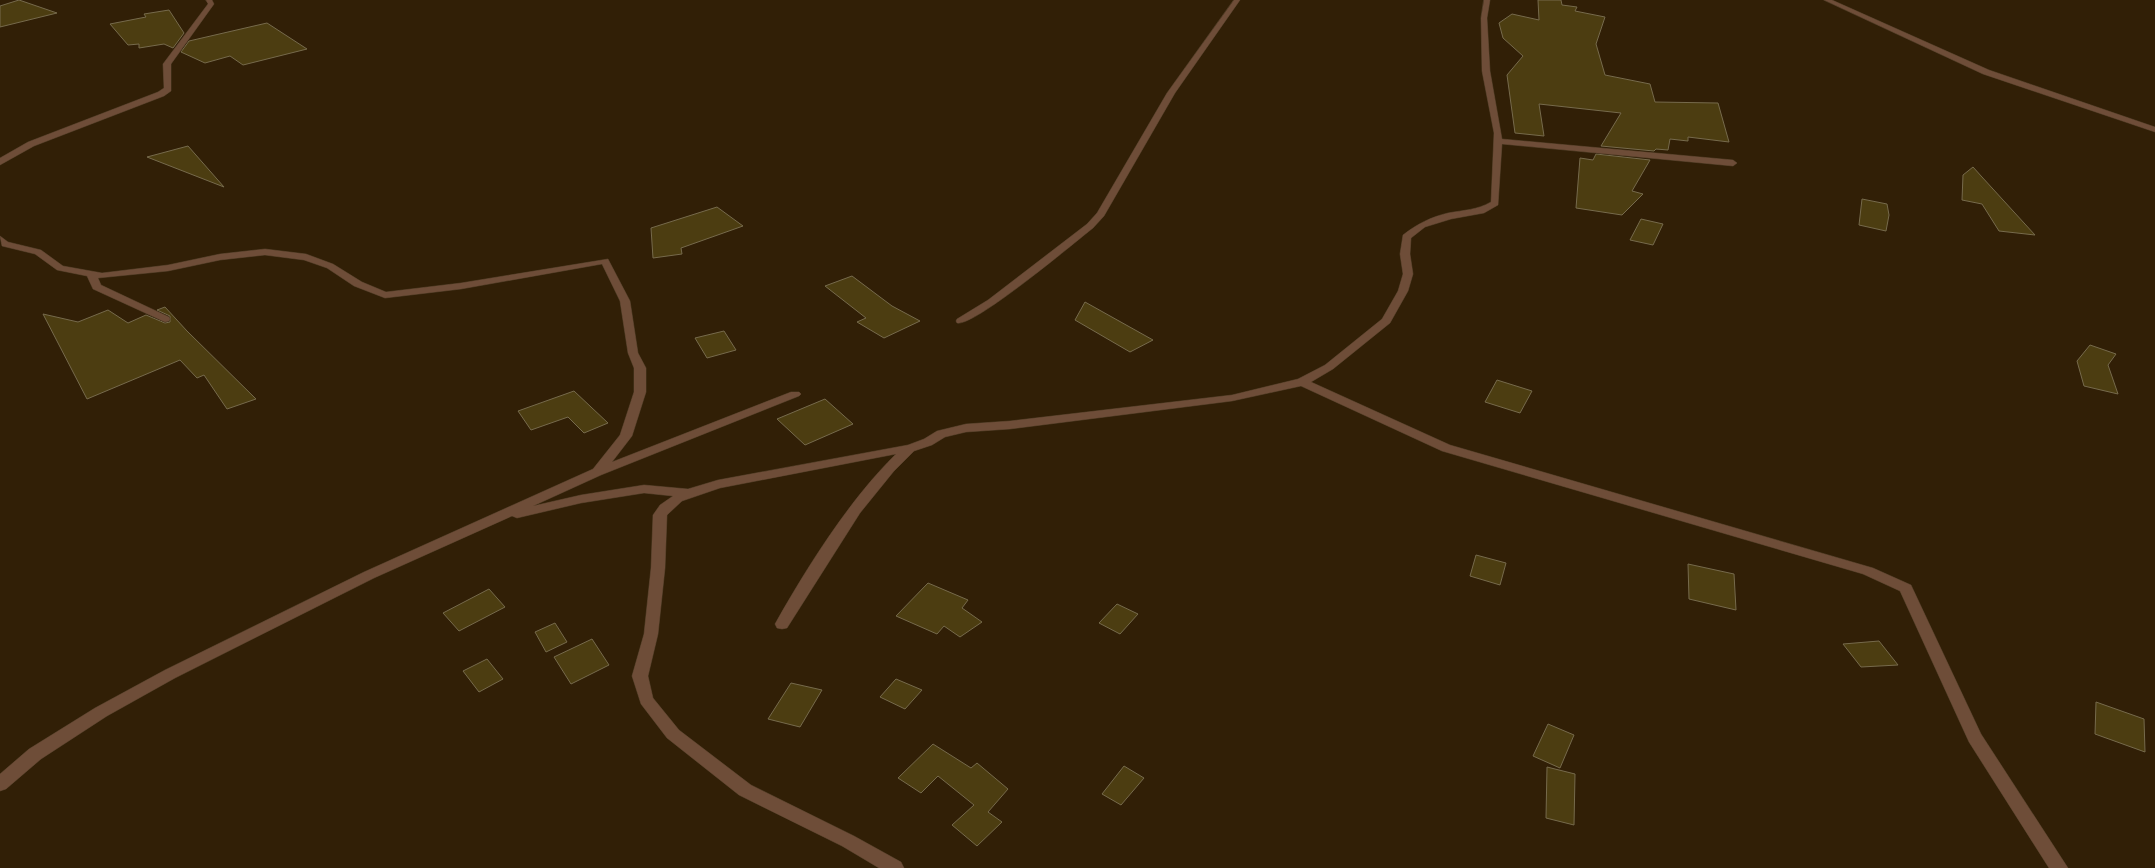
<svg xmlns="http://www.w3.org/2000/svg" width="2155" height="868" font-family="Commissioner,sans-serif">
<style>
.building{fill:#4c3d11;stroke:#766a4c}
.lines{fill:none;stroke-linecap:round;stroke-linejoin:round}
.minor-casing{stroke:#4c3a23;stroke-width:1}
.minor{fill:#6e4d38;fill-rule:evenodd}
</style>
<rect width="100%" height="100%" fill="#311f06"/>
<!-- building -->
<path class="building" d="M19,0L57,13L0,27V6Z
M1538,0H1561L1562,5L1577,7L1575,11L1605,17L1596,44L1605,75L1650,84L1655,102L1718,103L1729,142L1688,137V141L1670,139L1668,150L1656,149L1654,151L1601,146L1621,113L1539,104L1544,136L1515,133L1507,75L1523,56L1503,38L1499,23L1512,14L1539,20Z
M169,10L184,33L173,48L164,44L139,48V44L128,45L110,24L146,17L144,14Z
M267,23L307,49L243,65L230,56L205,63L181,52L189,41Z
M188,146L224,187L147,157Z
M1596,154L1650,160L1632,191L1643,194L1622,215L1576,208L1580,158L1593,160Z
M1973,167L1982,177L2035,235L1999,231L1982,204L1962,200L1963,175Z
M1862,199L1887,204L1889,215L1886,231L1859,225Z
M717,207L743,226L681,248L682,254L653,258L651,228Z
M1641,219L1663,224L1653,245L1630,240Z
M852,276L892,306L920,321L884,338L857,322L866,318L825,286Z
M1085,302L1153,340L1130,352L1075,320Z
M165,307L187,331L256,399L227,409L204,375L197,378L180,360L87,399L43,314L78,322L108,310L128,323L146,315L165,323L170,322V316L157,310Z
M724,331L736,350L707,358L695,338Z
M2090,345L2116,354L2108,365L2118,394L2084,386L2077,361Z
M1497,380L1532,391L1520,413L1485,402Z
M574,391L608,423L584,433L568,417L531,430L518,411Z
M825,399L853,424L805,445L777,419Z
M1476,555L1506,563L1500,585L1470,576Z
M1688,564L1734,574L1736,610L1689,599Z
M928,583L968,600L962,608L982,622L960,637L944,626L937,634L896,616Z
M489,589L505,607L459,631L443,613Z
M1117,604L1138,614L1120,634L1099,623Z
M555,623L567,642L546,652L535,632Z
M592,639L609,665L571,684L554,657Z
M1879,641L1898,665L1861,667L1843,644Z
M487,659L503,679L479,692L463,671Z
M896,679L922,690L905,709L880,697Z
M791,683L822,690L800,727L768,719Z
M2096,702L2144,719L2145,752L2095,734Z
M1548,724L1574,735L1560,768L1533,756Z
M933,744L971,768L977,763L1008,789L988,812L1002,822L977,846L952,825L974,805L938,776L921,793L898,778Z
M1124,766L1144,778L1121,805L1102,794Z
M1547,767L1575,774L1574,825L1546,818Z"/>
<g class="lines">
<defs>
<path id="minor" d="M206,0H212L214,4L171,64V91L164,96L34,146L0,165V158L28,142L158,92L164,88L163,64L208,4Z
M1234,0H1240L1175,93L1104,216L1093,228C1074,243 974,327 957,323L956,321L957,319L988,300L1087,224L1097,213L1167,93Z
M1484,0H1490L1487,18L1490,71L1502,139L1733,160L1737,163L1733,166L1502,144L1498,205L1484,213L1451,219L1425,227L1411,238L1410,254L1413,274L1408,291L1390,323L1333,369L1311,382L1450,445L1873,568L1911,585L1981,734L2068,868H2049L1969,742L1900,591L1863,574L1442,451L1301,386L1232,401L1010,429L966,432L945,437L932,445L914,451L894,471L860,513L787,628L782,629L777,628L775,624C807,567 850,499 896,454L720,488L682,501L667,515L665,568L658,634L648,676L653,698L679,730L751,785L854,836L901,862L904,868H879L842,846L739,795L667,738L641,704L632,676L644,634L651,568L653,515L660,505L673,496L644,493L581,503L517,518L512,516L374,578L175,678L107,716L41,759L6,789L0,791V774L29,749L95,708L165,670L364,572L593,469L620,435L634,392V368L628,353L620,301L602,264L461,289L385,298L354,286L327,268L304,260L265,255L220,260L168,271L98,278L101,285L169,317L170,319L169,321L165,322L93,289L87,276L57,270L35,254L2,246L0,236L8,242L41,250L63,266L102,273L168,265L220,254L265,249L306,254L333,264L362,282L386,292L461,283L608,259L630,301L638,353L646,368V392L632,436L612,462L791,392H799L801,394L799,396L601,475L533,506L581,495L644,485L688,489L718,480L908,445L924,439L937,431L966,424L1010,421L1232,395L1298,379L1325,365L1382,319L1398,291L1403,274L1400,254L1403,235C1417,224 1431,217 1448,213C1464,210 1477,210 1491,202L1494,133L1482,71L1481,18Z
M1824,0H1832L1989,70L2155,127V132L1983,74Z"/>
</defs>
<!-- minor casing -->
<use href="#minor" class="minor-casing"/>
<!-- minor -->
<use href="#minor" class="minor"/>
</g>
</svg>
